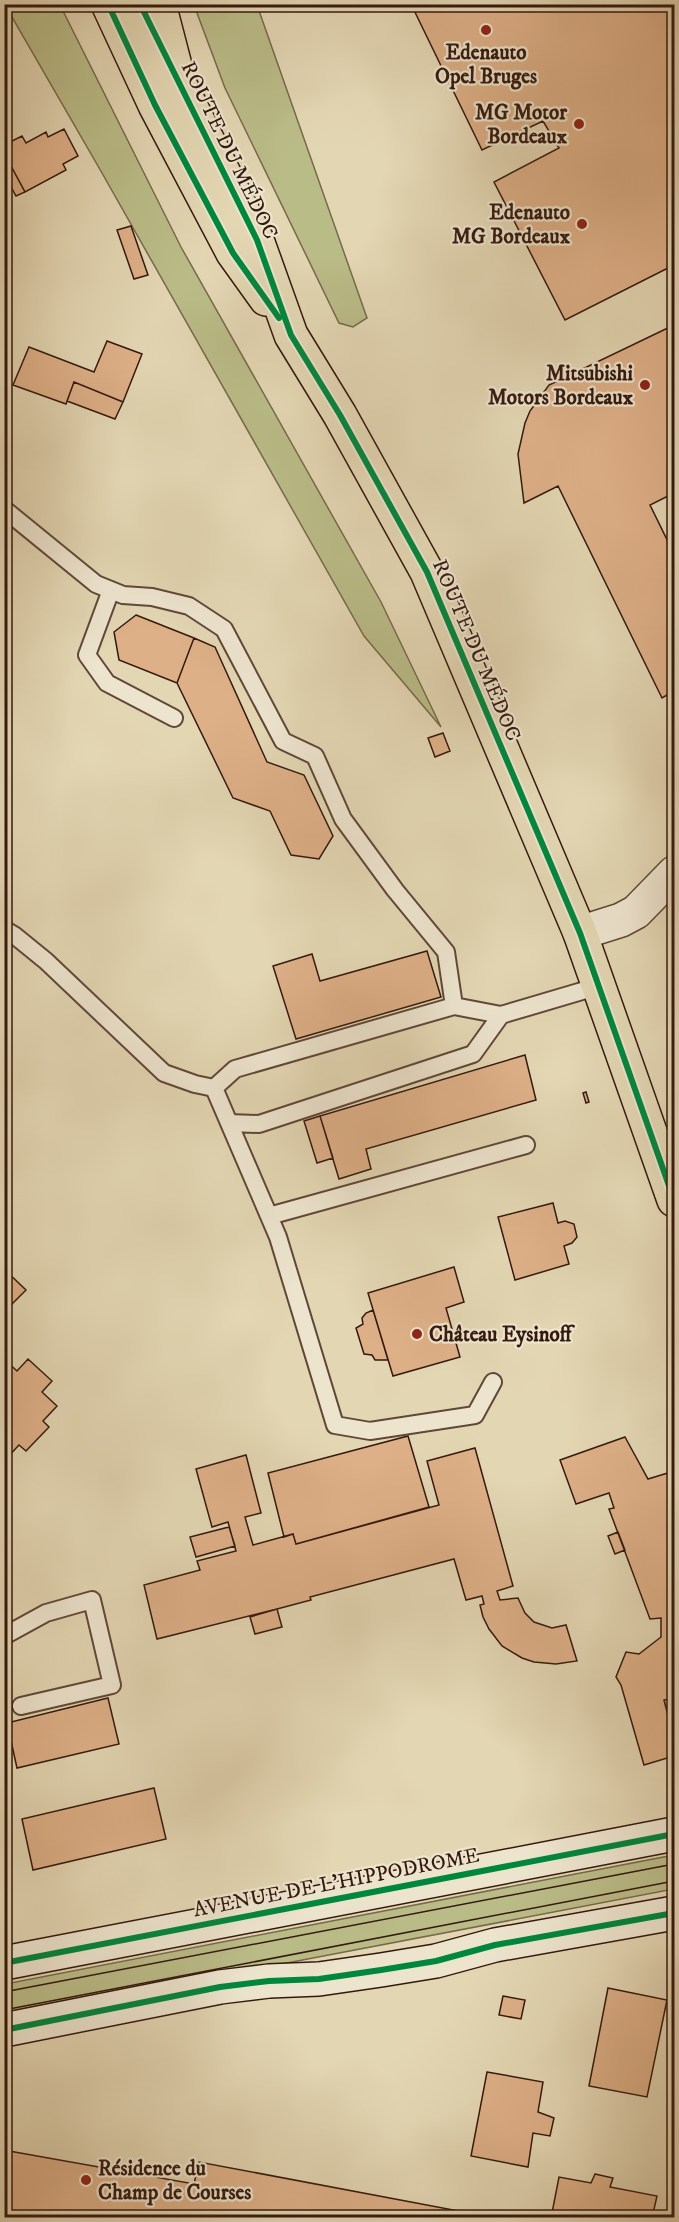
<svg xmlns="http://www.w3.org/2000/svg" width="679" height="2222" font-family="'IM FELL DW Pica',serif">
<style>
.green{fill:#babc88;stroke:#776a4c;stroke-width:1.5}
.building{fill:#deb088;stroke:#34190f;stroke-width:1.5}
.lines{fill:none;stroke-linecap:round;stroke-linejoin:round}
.lane-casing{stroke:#604838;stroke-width:20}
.street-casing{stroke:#604838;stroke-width:36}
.secondary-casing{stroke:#34190f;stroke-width:36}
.primary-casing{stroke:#34190f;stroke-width:36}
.highway-casing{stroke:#34190f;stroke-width:36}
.lane{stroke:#ede4ce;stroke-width:16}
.street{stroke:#ede4ce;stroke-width:33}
.secondary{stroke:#ede4ce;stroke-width:33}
.primary{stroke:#e3d6b3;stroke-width:33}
.highway{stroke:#e3d6b3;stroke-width:33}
.tram{stroke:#34190f;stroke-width:1.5}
.cycleway-casing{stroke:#ede4ce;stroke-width:10}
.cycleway{stroke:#00873e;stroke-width:6}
.poi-dot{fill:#8f2418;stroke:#ede4ce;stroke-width:2}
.labels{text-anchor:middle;stroke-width:4.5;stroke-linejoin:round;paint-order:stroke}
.poi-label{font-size:21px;font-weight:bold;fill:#34190f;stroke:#ede4ce;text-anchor:end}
.street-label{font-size:21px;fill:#34190f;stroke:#ede4ce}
</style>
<rect width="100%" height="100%" fill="#e3d6b3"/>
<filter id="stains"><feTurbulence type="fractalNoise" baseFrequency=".00333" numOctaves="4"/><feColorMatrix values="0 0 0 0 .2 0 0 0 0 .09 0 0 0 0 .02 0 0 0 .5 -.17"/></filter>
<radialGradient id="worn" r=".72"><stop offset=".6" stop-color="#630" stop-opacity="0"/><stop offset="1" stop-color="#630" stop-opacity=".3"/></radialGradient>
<!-- green -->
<path class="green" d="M5,5H60L181,247L381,602L441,727L364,636L102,173Z
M194,5H257L367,318L353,327L339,323L225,88Z
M674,1855V1889L5,2017V1984Z"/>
<!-- building -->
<path class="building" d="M411,4H674V265L565,320L494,182L559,148L543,121L482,150Z
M64,129L78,156L63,164L66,170L25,192L4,153V145L22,136L26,143L46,132L48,137Z
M4,153L25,192L16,196L4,174Z
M131,226L148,275L134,279L117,230Z
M674,325V493L650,505L674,554V691L662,698L558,486L524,503L518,454L525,423L530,411L549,385Z
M107,341L142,354L123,402L74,382L66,404L13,385L29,347L94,372Z
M74,382L123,402L115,419L67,401Z
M136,615L194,638L177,683L119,660L114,632Z
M194,638L215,647L267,762L304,775L333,836L319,859L291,855L270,811L233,798L177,683Z
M443,733L450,751L435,757L428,738Z
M427,951L441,997L296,1039L273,966L312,954L320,981Z
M525,1055L536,1100L366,1149L371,1169L339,1179L320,1116Z
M586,1092L589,1102L586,1103L583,1093Z
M320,1116L333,1158L317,1163L304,1121Z
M553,1203L558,1223L565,1221L574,1224L577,1237L572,1243L564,1246L569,1264L515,1280L498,1217Z
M454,1267L464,1302L446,1308L460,1357L393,1376L368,1293Z
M4,1269L26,1290L4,1312Z
M373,1310L388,1360H375L372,1355L364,1354L356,1328L363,1324L362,1318L366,1313Z
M4,1359L17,1371L28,1359L52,1381L42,1392L57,1406L43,1421L49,1427L26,1451L19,1445L5,1460Z
M408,1436L429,1507L296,1544L293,1534L284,1537L268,1473Z
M625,1437L648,1479L671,1472L674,1485V1500L671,1501L674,1515V1698L664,1700L674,1739V1756L644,1765L621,1685L616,1677L626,1652L639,1654L661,1637V1618L650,1619L609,1509L614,1508L609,1493L576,1504L560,1460Z
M475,1448L513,1586L497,1591L500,1600L518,1598L525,1613L534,1622L552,1628L566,1625L577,1661L556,1664L534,1662L522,1658L502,1646L489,1629L483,1617L480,1605L484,1604L482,1596L466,1600L454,1559L310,1597L311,1600L277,1609L157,1639L144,1585L200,1570L197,1561L236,1551L228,1522L212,1527L196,1469L246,1455L261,1513L245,1517L253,1545L293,1534L296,1544L439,1505L427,1461Z
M229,1527L235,1546L196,1557L190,1537Z
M618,1532L625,1550L615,1554L608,1536Z
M277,1609L282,1627L255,1634L250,1617Z
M108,1698L119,1744L17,1768L7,1723Z
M674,1698V1708L666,1707L664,1700Z
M154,1788L166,1839L33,1870L22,1819Z
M608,1988L667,2000L647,2097L589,2086Z
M503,1996L525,2000L521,2019L499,2015Z
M487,2072L543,2082L538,2112L554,2118L550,2136L533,2133L528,2167L471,2156Z
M9,2151L194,2184L199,2162L480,2215L479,2218H51L4,2209V2175Z
M595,2174L613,2178L610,2187L657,2196L652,2218H551L559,2177L591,2183Z"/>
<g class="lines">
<defs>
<path id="lane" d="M4,509L96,584L123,595L152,597L189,606L224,629L283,741L315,756L343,819L395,890L446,952L454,1006
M111,590L87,655L107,683L174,718
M4,929L14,935L46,961L164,1073L195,1084L214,1088L235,1069L454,1006L501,1015L599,986
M214,1088L278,1237L335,1425L370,1431L475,1415L493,1382
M229,1123L259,1124L473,1054L501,1015
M269,1216L526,1145
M4,1636L46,1613L92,1600L112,1685L21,1706"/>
<path id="street" d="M580,933L621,920L636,912L674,873"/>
<path id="secondary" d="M4,1963L674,1834
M4,2030L220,1987L269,1981L319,1979L381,1970L436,1961L495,1945L674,1913"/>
<path id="primary" d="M108,4L155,105L233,253L266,299
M140,4L257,240L291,335L340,415L427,572L580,933L674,1200"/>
<path id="highway" d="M159,4L180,85"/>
</defs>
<!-- lane casing -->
<use href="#lane" class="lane-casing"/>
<!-- street casing -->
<use href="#street" class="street-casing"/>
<!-- secondary casing -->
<use href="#secondary" class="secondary-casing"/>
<!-- primary casing -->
<use href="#primary" class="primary-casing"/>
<!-- highway casing -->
<use href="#highway" class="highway-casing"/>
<!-- lane -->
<use href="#lane" class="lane"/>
<!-- street -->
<use href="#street" class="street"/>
<!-- secondary -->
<use href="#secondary" class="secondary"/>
<!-- primary -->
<use href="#primary" class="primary"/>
<!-- highway -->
<use href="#highway" class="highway"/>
<!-- tram -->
<path class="tram" d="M4,1992L674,1864
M4,2010L674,1881"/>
<defs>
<path id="cycleway" d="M108,4L155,105L233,253L279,318
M140,4L257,240L291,335L340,415L427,572L580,933L674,1200
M4,1963L674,1834
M4,2030L220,1987L269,1981L319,1979L381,1970L436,1961L495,1945L674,1913"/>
</defs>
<!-- cycleway casing -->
<use href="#cycleway" class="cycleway-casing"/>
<!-- cycleway -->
<use href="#cycleway" class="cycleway"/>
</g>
<!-- markers -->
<g class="poi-dot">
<circle cx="486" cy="30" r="6"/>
<circle cx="579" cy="124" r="6"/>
<circle cx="582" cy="224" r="6"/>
<circle cx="645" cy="385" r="6"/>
<circle cx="417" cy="1334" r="6"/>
<circle cx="86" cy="2180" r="6"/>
</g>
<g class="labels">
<!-- poi labels -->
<g class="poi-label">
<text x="486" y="59" text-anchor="middle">Edenauto<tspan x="486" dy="24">Opel Bruges</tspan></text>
<text x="567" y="119">MG Motor<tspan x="567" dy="24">Bordeaux</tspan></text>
<text x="570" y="219">Edenauto<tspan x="570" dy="24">MG Bordeaux</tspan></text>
<text x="633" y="380">Mitsubishi<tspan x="633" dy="24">Motors Bordeaux</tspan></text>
<text x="429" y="1341" text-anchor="start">Château Eysinoff</text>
<text x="98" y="2175" text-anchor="start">Résidence du<tspan x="98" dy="24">Champ de Courses</tspan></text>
</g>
<!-- street labels -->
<g class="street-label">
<text transform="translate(230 150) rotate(64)" y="7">ROUTE DU MÉDOC</text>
<text transform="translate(477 650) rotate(67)" y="7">ROUTE DU MÉDOC</text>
<text transform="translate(336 1882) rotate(-11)" y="7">AVENUE DE L'HIPPODROME</text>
</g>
</g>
<!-- margin -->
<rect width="679" height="2222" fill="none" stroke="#e3d6b3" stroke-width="24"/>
<rect x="6" y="6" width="667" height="2210" fill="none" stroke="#34190f" stroke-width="3"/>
<rect x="12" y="12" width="655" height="2198" fill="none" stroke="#34190f" stroke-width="1.5"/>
<rect width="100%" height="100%" filter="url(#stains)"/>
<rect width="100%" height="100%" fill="url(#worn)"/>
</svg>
